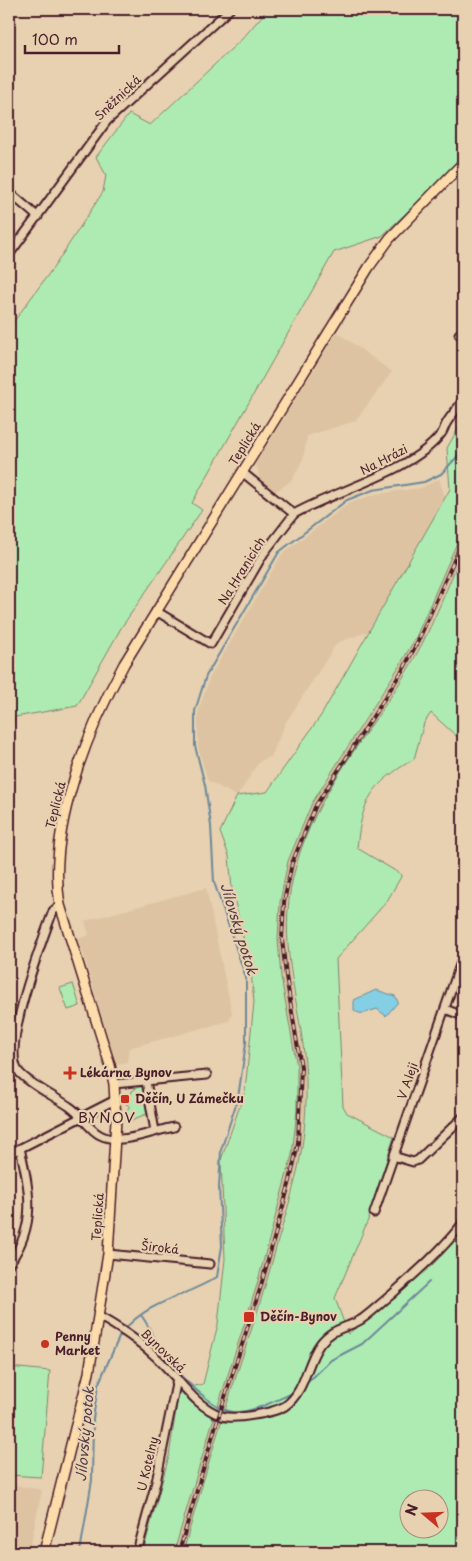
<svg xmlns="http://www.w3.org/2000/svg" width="472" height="1561" font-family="'Playpen Sans',sans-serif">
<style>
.built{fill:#ddc3a1}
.green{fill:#aeebb2;stroke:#7c856e;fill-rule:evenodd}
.water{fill:#85cfe5;stroke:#6d899b}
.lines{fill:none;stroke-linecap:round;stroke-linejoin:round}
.stream{stroke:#6d899b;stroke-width:2}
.minor-casing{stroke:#4a1f2b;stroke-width:11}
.major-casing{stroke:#4a1f2b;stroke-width:12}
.minor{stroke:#e7d1b0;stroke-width:7}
.major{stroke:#fddcac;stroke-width:9}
.rail-casing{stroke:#4a1f2b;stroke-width:4}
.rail{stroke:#e7d1b0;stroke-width:2;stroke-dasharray:5.5;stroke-linecap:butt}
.poi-dot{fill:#c8321e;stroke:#e7d1b0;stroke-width:2}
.labels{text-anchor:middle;stroke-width:4.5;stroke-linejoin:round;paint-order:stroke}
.street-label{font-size:12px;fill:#4a1f2b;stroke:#e7d1b0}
.poi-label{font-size:12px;font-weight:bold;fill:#4a1f2b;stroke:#e7d1b0;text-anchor:start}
.water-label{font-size:14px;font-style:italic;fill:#533947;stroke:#e7d1b0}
.quarter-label{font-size:15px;letter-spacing:1px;fill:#4a1f2b;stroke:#e7d1b0}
</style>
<rect width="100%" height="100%" fill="#e7d1b0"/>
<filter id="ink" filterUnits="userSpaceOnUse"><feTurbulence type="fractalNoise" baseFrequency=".02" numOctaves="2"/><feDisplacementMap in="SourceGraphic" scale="10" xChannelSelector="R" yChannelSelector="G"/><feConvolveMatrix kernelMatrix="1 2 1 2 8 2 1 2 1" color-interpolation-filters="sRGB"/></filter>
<g filter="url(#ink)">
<!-- built -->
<path class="built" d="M337,332L392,372L355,421L307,436L303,459L292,480L275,492L260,481L256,463Z
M439,479L445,497L369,631L337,643L286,722L271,757L260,761L237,796L208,781L198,747V712L210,677L282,554L349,503L376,494L421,488Z
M463,529V550L423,641L408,670L320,807L296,864L288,903L287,939L290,976L305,1067V1110L300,1156L264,1290L219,1429L183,1552H174L211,1427L256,1288L292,1155L297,1110V1067L281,977L278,939L280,902L288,861L312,803L400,665L416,637Z
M206,888L232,1013L229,1021L129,1048L127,1062L116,1065L79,939L89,935L85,921Z
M9,1484L42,1490L29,1552H9Z"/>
<!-- green -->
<path class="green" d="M268,9H463V159L382,236L334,252L192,503L202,510L121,628L77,706L15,717L9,748V328L56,264L103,192L106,175L96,157L129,114L150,125L243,38Z
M463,420V529L416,637L400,665L312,803L288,861L280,902L278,939L281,977L297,1067V1110L292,1155L256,1288L211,1427L174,1552H143L169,1456L179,1390L203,1384L218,1324L225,1259L221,1160L245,1091L254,1002L251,972L232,889L229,856L220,832L237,796L267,792L322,714L450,489L447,448Z
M463,550V742L431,713L424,723L414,759C372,784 362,798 357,848L402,875L387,901L336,959L343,1106L347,1113L394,1137L368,1220L335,1298L348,1334C390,1300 431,1269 463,1227V1552H183C195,1511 206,1470 219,1429C237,1371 258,1314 274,1255C285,1215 300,1173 304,1131C307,1103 307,1073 303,1045C294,980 277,932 296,866C315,794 369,734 407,671C430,633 446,591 463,550ZM410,1498H440V1528H410Z
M73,984L80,1006L68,1010L60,988Z
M138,1087H143L149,1113L129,1121L127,1110L130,1106L126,1104L127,1099L130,1098L132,1091Z
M9,1367L50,1371L41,1477L9,1475Z"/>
<!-- water -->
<path class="water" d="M376,990L395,996L398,1002L386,1016L377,1009C369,1011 361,1017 354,1010V1000Z"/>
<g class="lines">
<!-- stream -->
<path class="stream" d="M141,1315C150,1327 155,1342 164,1355C175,1372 212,1409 233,1412C250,1414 279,1399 295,1392
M124,1330C150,1300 185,1297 217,1277L222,1246L219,1187L221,1150L238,1098L246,1043V978L214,882L211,826L205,785L195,746V711L206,676L279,552L347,500L373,490L424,482L441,474L457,457L463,443
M305,1385L331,1360L362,1344L429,1282
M80,1552L92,1480L93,1419L98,1385L121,1333"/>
<defs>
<path id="minor" d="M9,192L38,217
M9,255L107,121L230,9
M459,334L463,337
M294,514C336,490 412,472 441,434C444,431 444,427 446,424C450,416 459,408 463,399
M156,611L211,644L264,553L294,514L242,472
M60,905L53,911C43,939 0,1049 19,1072C30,1085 56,1097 70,1107C81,1114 89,1130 100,1135C121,1146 152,1131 174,1127
M445,1009L463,1016
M146,1081L155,1131
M114,1084L207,1075
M9,1154L115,1100
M393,1156L413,1162L418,1160L463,1117
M374,1213L463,956
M108,1254L210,1264
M9,1264C37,1225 30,1192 20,1148
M100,1317C123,1330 145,1345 163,1364C183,1384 195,1406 222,1416C233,1420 274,1413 285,1406C306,1391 306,1363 320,1344C333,1327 346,1329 362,1319C372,1312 381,1303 391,1295C417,1272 442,1250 463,1223
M137,1552L156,1482L177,1379"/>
<path id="major" d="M44,1552L89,1373L108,1254L116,1120L114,1084L110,1065L60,905C47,829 88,730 124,664L369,267L390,238L463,163"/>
</defs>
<!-- minor casing -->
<use href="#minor" class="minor-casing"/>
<!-- major casing -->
<use href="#major" class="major-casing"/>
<!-- minor -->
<use href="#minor" class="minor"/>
<!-- major -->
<use href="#major" class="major"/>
<defs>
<path id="rail" d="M179,1552L215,1428L260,1289L290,1181L298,1143L301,1067L286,976L282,939L284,902L292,863L316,805L404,668L419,639L463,540"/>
</defs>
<!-- rail casing -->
<use href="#rail" class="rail-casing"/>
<!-- rail -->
<use href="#rail" class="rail"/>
</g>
</g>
<!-- markers -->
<g class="poi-dot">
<path d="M67.5 1065.5h5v5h5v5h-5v5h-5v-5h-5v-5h5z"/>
<rect x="120" y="1094" width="10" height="10" rx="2.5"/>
<rect x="243" y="1311" width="12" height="12" rx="2.5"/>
<circle cx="45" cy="1344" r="5"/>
</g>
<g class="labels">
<!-- street labels -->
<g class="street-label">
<text transform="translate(118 98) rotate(-44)" y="4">Sněžnická</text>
<text transform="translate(245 444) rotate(-58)" y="4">Teplická</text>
<text transform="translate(384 460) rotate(-27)" y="4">Na Hrázi</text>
<text transform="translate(242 571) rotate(-58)" y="4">Na Hranicích</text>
<text transform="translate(56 805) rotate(-76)" y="4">Teplická</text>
<text transform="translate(408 1081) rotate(-71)" y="4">V Aleji</text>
<text transform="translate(98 1217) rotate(-86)" y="4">Teplická</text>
<text transform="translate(160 1248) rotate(6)" y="4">Široká</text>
<text transform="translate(163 1351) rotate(44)" y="4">Bynovská</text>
<text transform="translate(148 1464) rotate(-77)" y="4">U Kotelny</text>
</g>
<!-- poi labels -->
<g class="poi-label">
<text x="80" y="1077">Lékárna Bynov</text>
<text x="135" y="1103">Děčín, U Zámečku</text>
<text x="260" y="1321">Děčín-Bynov</text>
<text x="55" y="1341">Penny<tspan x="55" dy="14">Market</tspan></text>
</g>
<!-- water labels -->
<g class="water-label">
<text transform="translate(239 929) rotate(73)" y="5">Jílovský potok</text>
<text transform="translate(85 1434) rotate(-85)" y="5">Jílovský potok</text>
</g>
<!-- quarter labels -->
<g class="quarter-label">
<text x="107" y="1123">BYNOV</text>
</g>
</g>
<!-- margin -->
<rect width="472" height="1561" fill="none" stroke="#e7d1b0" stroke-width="30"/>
<rect x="15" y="15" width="442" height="1531" fill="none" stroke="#4a1f2b" stroke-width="2" filter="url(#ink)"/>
<!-- north arrow -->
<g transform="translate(424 1514) rotate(289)"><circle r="24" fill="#e7d1b0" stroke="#a88a7b"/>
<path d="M0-4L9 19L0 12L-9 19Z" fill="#c8321e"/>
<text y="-8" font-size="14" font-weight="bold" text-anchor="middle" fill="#4a1f2b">N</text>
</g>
<!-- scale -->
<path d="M25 45v8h94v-8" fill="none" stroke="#4a1f2b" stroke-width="2.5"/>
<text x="32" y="45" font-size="15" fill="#4a1f2b" stroke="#e7d1b0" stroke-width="4" paint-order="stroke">100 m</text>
</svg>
